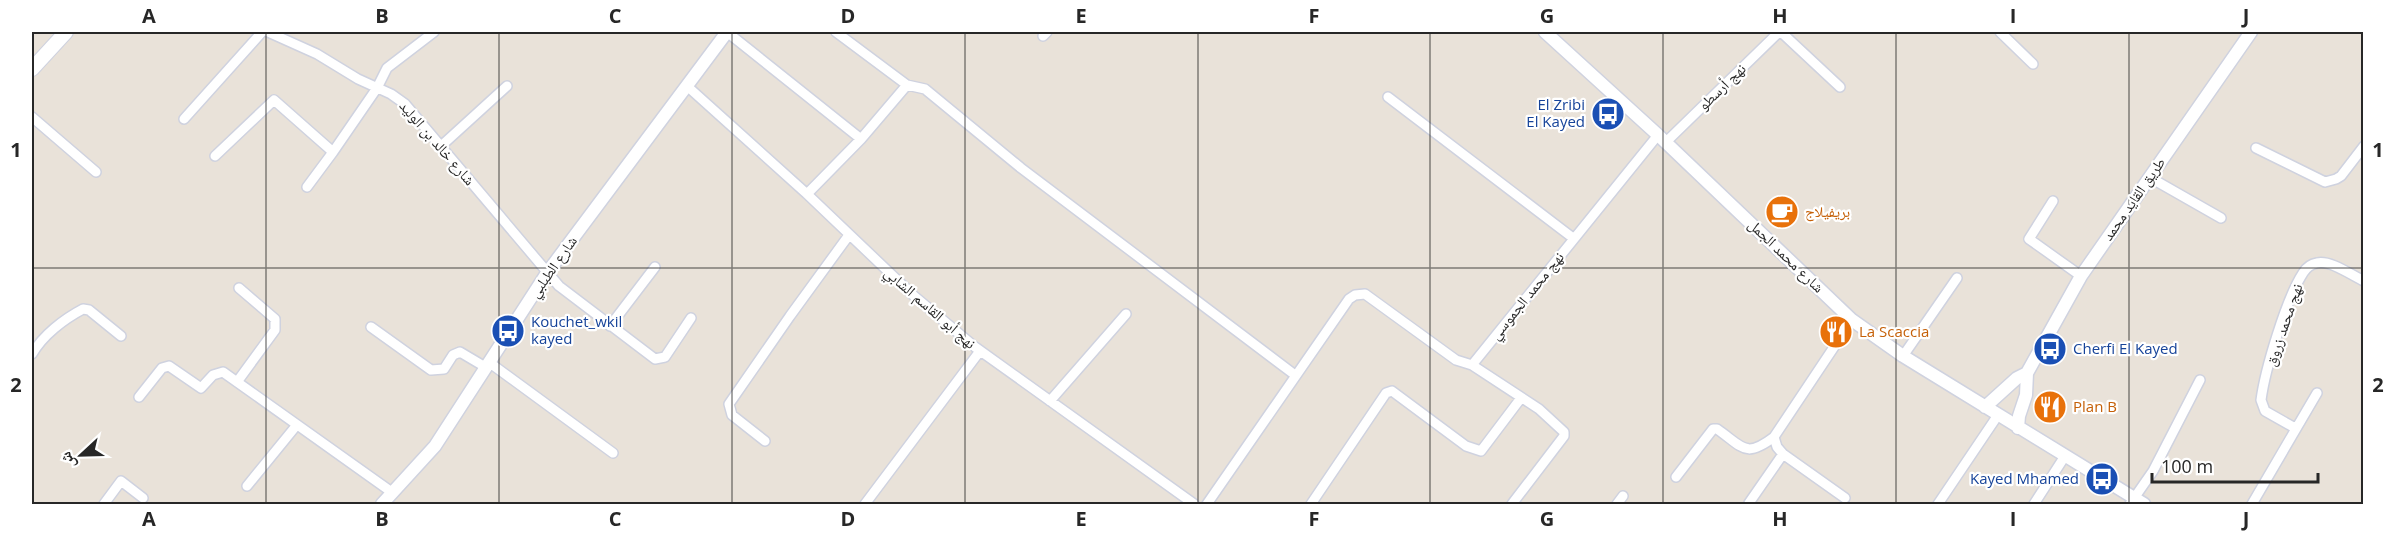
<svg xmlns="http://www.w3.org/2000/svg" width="2395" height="536" font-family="'Open Sans','Noto Naskh Arabic',sans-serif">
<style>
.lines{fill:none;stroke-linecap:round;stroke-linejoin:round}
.minor-casing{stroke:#cfd2df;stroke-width:12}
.tertiary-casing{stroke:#cfd2df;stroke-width:15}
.secondary-casing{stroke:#cfd2df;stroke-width:16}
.minor{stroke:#fff;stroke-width:9}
.tertiary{stroke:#fff;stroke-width:12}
.secondary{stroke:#fff;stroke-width:14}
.grid{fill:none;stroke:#272727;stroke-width:1.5;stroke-opacity:0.55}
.labels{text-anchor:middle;stroke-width:4.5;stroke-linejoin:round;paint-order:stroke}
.street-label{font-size:15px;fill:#272727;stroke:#fff}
.transit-label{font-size:15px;fill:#164399;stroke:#fff;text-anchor:end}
.food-label{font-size:15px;fill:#c56008;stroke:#fff;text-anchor:start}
.neatline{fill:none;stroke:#272727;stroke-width:2}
.grid-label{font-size:20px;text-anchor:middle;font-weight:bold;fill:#272727}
</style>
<rect width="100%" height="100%" fill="#e9e2d9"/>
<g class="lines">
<defs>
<path id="minor" d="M268,32L317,54L358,79L391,94L405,104L559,286L655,359L665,357L691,318
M727,32L861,139
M836,32L907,85L925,89L1021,168L1295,375
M1781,32L1840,87
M2000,32L2033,64
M1043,36L1047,32
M687,86L807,194L914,296L975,347L1194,504
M1388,97L1573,238
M32,117L96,172
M184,119L262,32
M1666,142L1779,32
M440,147L507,86
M2256,148L2325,182L2336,179L2341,176L2364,146
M215,156L274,100L333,152L377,88L387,68L434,32
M2149,177L2221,218
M307,187L333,152
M807,194L861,139L907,85
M2053,201L2029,239L2081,276
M610,326L655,267
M371,327L431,370L444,369L453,355L460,352L487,368
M32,354C43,335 64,319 83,309L89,310L121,336
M1903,356L1957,278
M490,363L613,453
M237,382L275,330V319L239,288
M139,397L162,368L169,366L201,388L213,375L223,372L393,493
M1050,401L1126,314
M2295,428L2265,411L2261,400C2265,370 2286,299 2303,273C2306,268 2311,264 2317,263C2331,260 2351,275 2364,281
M765,441L732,415L729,404L790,316L849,235
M1676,477L1713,429H1717C1743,447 1745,459 1774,437
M247,486L296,426
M1845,498L1783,454L1777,447L1774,437L1852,320
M1749,503L1783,454
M104,504L121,481L143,498
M865,504L980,351
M1207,504L1349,299L1355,295L1365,294L1456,360L1472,365
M1311,504L1386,393L1392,391L1396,394L1466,446L1481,451L1521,398
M1512,504L1564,436V432L1539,409L1472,365L1658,135
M1617,504L1623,496
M1938,504L1998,415
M2034,504L2065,456
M2130,504L2153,471L2200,380
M2252,504L2317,393"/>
<path id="tertiary" d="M1545,32L1658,135L1852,320L1903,356L2144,504
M1985,407L2017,378L2027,373
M2018,428L2019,416L2026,395L2027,373L2081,276L2251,32
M382,504L435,446L547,273L727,32"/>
<path id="secondary" d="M32,69L66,32"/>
</defs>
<!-- minor casing -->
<use href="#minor" class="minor-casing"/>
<!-- tertiary casing -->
<use href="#tertiary" class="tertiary-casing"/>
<!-- secondary casing -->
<use href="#secondary" class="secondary-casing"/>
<!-- minor -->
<use href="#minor" class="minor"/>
<!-- tertiary -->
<use href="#tertiary" class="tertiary"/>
<!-- secondary -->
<use href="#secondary" class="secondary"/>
</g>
<!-- grid -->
<path class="grid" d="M266,32V504M499,32V504M732,32V504M965,32V504M1198,32V504M1430,32V504M1663,32V504M1896,32V504M2129,32V504M32,268H2364"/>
<!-- icons -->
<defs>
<symbol id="bus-disc" viewBox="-11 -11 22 22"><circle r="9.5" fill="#1a4fb4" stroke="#fff"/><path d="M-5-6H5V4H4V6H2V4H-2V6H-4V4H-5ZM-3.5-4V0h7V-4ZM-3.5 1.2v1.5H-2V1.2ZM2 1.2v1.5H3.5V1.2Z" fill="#fff"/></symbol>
<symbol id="cafe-disc" viewBox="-11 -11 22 22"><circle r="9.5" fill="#e8710a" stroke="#fff"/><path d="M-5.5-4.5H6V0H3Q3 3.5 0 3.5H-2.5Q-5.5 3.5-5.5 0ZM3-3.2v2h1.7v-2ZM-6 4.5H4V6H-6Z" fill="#fff"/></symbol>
<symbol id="restaurant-disc" viewBox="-11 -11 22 22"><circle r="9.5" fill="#e8710a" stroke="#fff"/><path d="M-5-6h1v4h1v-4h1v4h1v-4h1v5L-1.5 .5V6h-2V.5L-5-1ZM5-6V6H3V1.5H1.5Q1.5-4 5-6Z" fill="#fff"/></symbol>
</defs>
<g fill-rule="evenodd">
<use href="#bus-disc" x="1589" y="95" width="38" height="38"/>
<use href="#cafe-disc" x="1763" y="193" width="38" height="38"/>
<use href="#bus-disc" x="489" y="312" width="38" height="38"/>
<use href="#restaurant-disc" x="1817" y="313" width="38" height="38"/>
<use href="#bus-disc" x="2031" y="330" width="38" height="38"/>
<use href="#restaurant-disc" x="2031" y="388" width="38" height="38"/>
<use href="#bus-disc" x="2083" y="460" width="38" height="38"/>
</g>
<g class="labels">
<!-- street labels -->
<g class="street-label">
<text transform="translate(1722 87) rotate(-44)" y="5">نهج أرسطو</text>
<text transform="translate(437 143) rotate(49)" y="5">شارع خالد بن الوليد</text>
<text transform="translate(2134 199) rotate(-55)" y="5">طريق القايد محمد</text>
<text transform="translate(1786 256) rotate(44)" y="5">شارع محمد الجمل</text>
<text transform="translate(553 267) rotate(-55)" y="5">شارع الطبلبي</text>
<text transform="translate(1527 296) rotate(-51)" y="5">نهج محمد الجموسي</text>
<text transform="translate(930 308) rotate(41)" y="5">نهج أبو القاسم الشابي</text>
<text transform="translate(2284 325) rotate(-71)" y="5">نهج محمد زروق</text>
</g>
<!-- transit labels -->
<g class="transit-label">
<text x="1585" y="110">El Zribi<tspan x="1585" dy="17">El Kayed</tspan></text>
<text x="531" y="327" text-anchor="start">Kouchet_wkil<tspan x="531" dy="17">kayed</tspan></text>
<text x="2073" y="354" text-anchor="start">Cherfi El Kayed</text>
<text x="2079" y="484">Kayed Mhamed</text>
</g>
<!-- food labels -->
<g class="food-label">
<text x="1805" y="217">بريفيلاج</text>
<text x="1859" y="337">La Scaccia</text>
<text x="2073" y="412">Plan B</text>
</g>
</g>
<!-- border -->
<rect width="2395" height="536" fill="none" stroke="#ffffff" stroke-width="66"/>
<!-- north arrow -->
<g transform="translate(81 455) rotate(248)" stroke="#ffffff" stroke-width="4.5" paint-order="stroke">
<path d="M0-4.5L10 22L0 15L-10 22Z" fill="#272727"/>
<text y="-9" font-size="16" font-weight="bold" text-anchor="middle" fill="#272727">ش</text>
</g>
<!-- scale -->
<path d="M2152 473v9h166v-9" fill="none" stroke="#272727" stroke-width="3"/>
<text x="2161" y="473" font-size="18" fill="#272727" stroke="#ffffff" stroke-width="4.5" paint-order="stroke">100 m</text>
<rect x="33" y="33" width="2329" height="470" class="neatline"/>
<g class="grid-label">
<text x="149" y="23">A</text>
<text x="382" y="23">B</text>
<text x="615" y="23">C</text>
<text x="848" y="23">D</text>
<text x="1081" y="23">E</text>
<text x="1314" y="23">F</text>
<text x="1547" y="23">G</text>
<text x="1780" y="23">H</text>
<text x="2013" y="23">I</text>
<text x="2246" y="23">J</text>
<text x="16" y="157">1</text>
<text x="2378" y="157">1</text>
<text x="16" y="392">2</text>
<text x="2378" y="392">2</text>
<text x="149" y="526">A</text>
<text x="382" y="526">B</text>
<text x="615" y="526">C</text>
<text x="848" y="526">D</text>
<text x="1081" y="526">E</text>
<text x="1314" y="526">F</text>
<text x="1547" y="526">G</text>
<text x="1780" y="526">H</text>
<text x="2013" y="526">I</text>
<text x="2246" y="526">J</text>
</g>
</svg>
